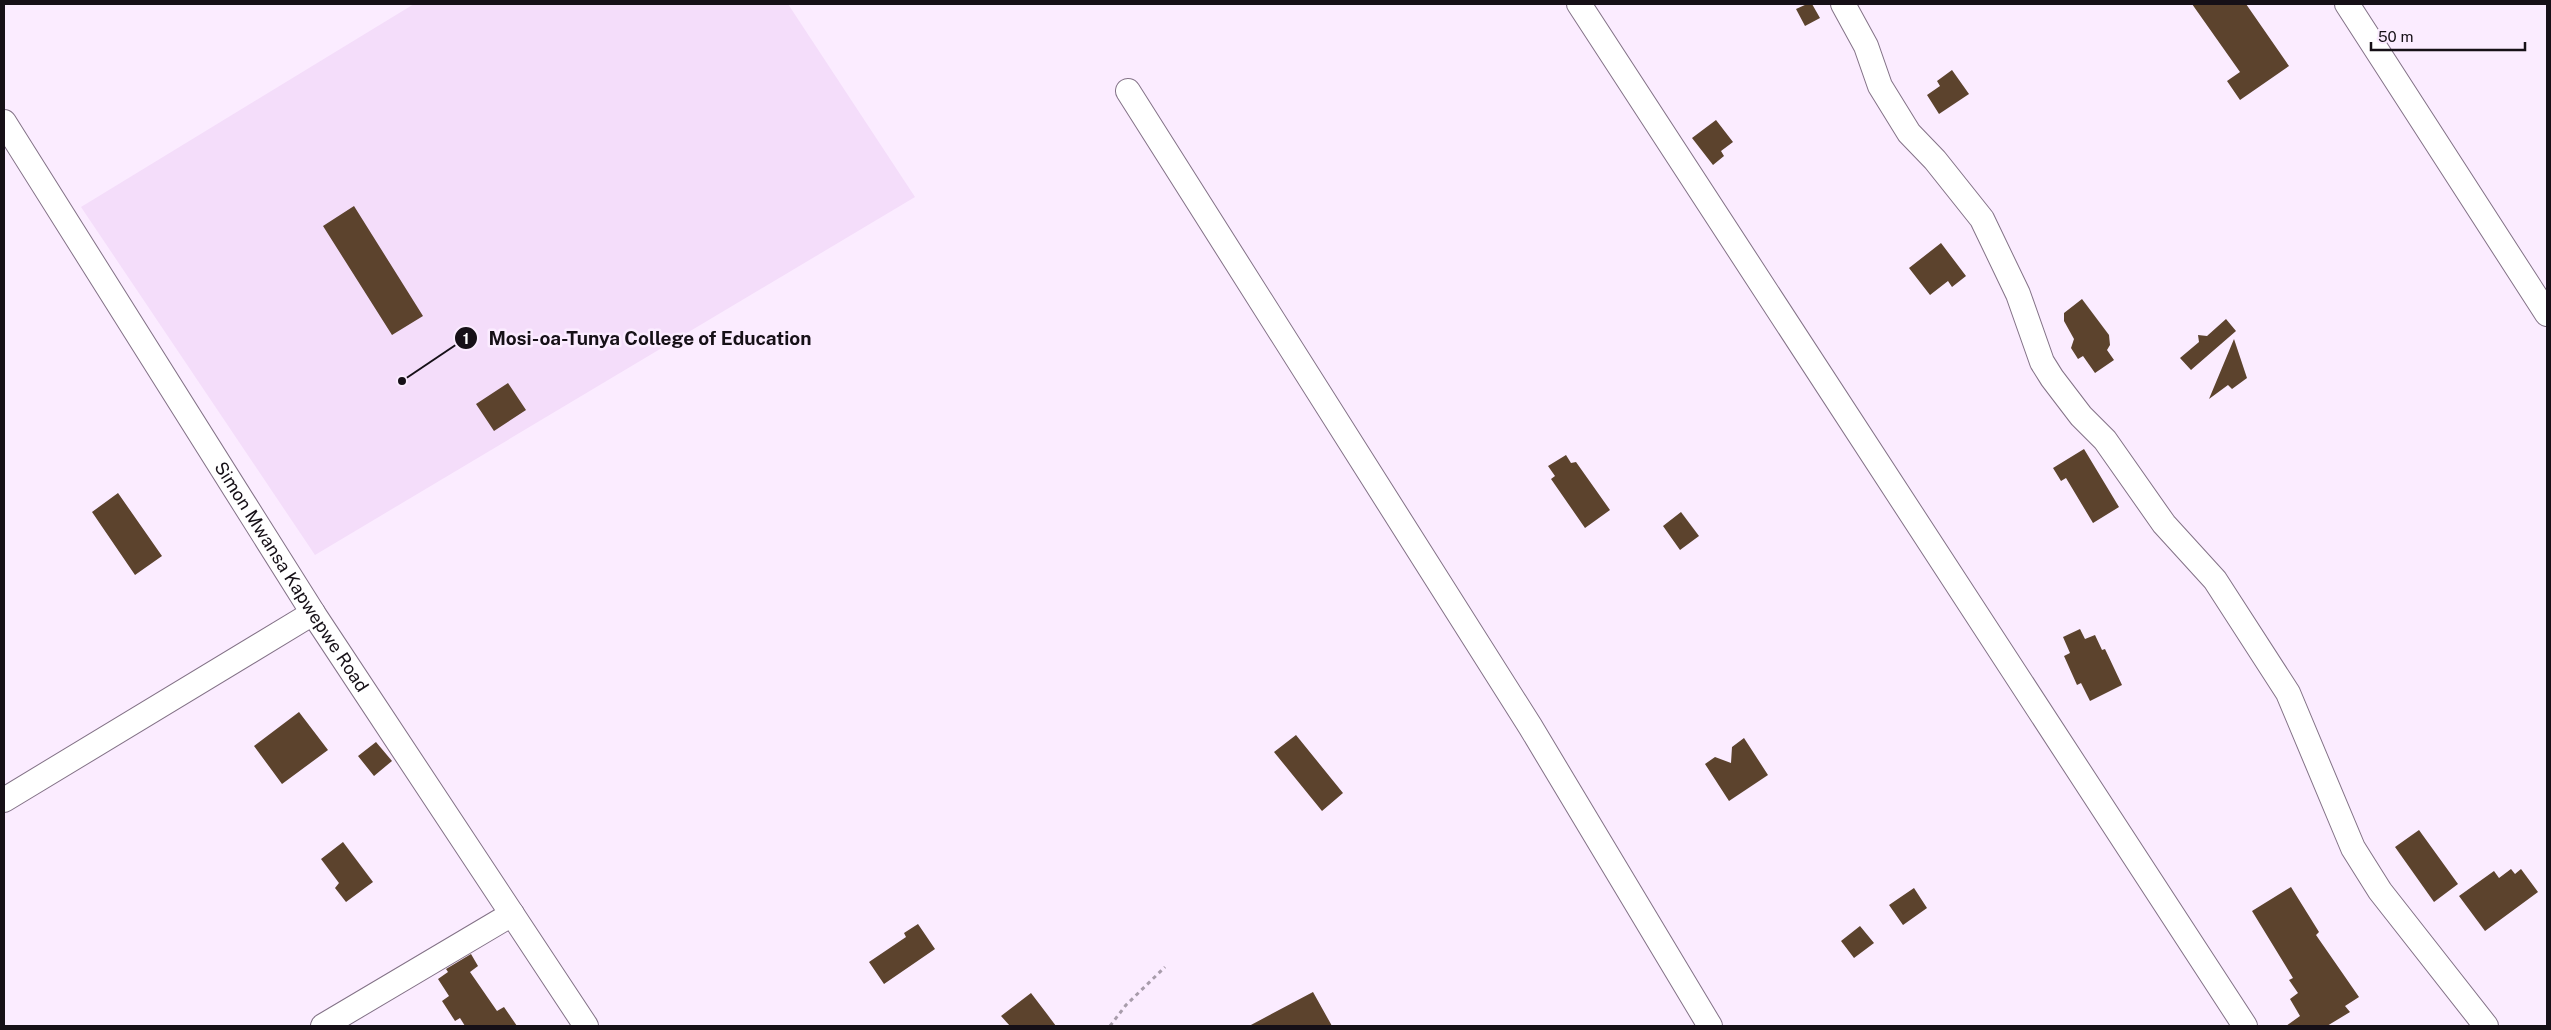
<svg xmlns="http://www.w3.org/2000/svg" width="2551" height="1030" font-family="'Public Sans',sans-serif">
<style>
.built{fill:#f4ddfa}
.building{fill:#5c432d}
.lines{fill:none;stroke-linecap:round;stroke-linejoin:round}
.street-casing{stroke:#837287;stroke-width:26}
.path{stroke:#a89cab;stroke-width:3;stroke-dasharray:4 4;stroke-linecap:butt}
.street{stroke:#fff;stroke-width:24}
.labels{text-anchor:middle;stroke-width:5;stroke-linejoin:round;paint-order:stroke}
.street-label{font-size:18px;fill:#161017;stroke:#fbecff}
.leader{fill:none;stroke:#161017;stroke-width:2}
.callout-dot{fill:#161017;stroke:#fbecff;stroke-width:2}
.mark-label{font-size:15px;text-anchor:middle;font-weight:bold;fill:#fff}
.callout-label{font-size:19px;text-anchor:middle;font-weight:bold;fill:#161017;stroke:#fbecff;stroke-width:5;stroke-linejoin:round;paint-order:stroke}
</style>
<rect width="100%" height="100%" fill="#fbecff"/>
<!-- built -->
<path class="built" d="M414,4H788L915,197L315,555L81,207Z"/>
<!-- building -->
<path class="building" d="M1807,4H1812L1820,18L1805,26L1796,9Z
M2192,4H2246L2289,66L2240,100L2227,81L2240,72Z
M1952,70L1969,94L1939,114L1927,95L1940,86L1937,81Z
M1716,120L1733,142L1721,151L1724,156L1713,165L1692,138Z
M354,206L423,316L392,335L323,226Z
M1941,243L1966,276L1952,287L1948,281L1930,295L1909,268Z
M2082,299L2109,335L2110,345L2107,350L2114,360L2095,373L2083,356L2078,359L2071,348L2074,339L2064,321V313Z
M2226,319L2236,331L2191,370L2180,358L2199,342L2198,335L2207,336Z
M2234,339L2247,378L2232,389L2228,385L2209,399Z
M508,383L526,410L494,431L476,404Z
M2084,449L2119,507L2093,523L2066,478L2061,481L2053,468Z
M1566,455L1571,463L1576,462L1610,510L1585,528L1551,479L1555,476L1548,466Z
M118,493L162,556L135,575L92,512Z
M1681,512L1699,536L1680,550L1663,526Z
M2080,629L2085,639L2095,635L2102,650L2105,649L2122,685L2090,701L2081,683L2077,685L2064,656L2070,653L2063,637Z
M299,712L328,750L282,784L254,746Z
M1296,735L1343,793L1322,811L1274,752Z
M1744,738L1768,775L1729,801L1705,764L1715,757L1731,763L1732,747Z
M376,742L392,761L374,776L358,756Z
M2419,830L2458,884L2434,902L2395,847Z
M343,842L373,882L346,902L335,888L339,883L321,859Z
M2511,869L2515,874L2521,869L2538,892L2485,931L2459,896L2494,871L2499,878Z
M2291,887L2319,932L2316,935L2359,997L2345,1006L2350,1012L2327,1026H2286L2300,1016L2290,999L2298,993L2289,980L2293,978L2252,911Z
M1914,888L1927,908L1903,925L1889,905Z
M918,924L935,949L884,984L869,962L906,937L904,933Z
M1860,926L1874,943L1854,958L1841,941Z
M471,954L478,966L470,972L497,1011L504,1007L517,1026H465L460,1018L455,1021L442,1001L449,996L438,979L448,972L446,969Z
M1313,992L1332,1026H1249Z
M1031,993L1047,1014L1056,1026H1010L1001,1016Z"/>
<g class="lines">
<defs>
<g id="street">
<path d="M1579,4L2245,1026"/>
<path d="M1843,4L1866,46L1880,86L1909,133L1935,160L1982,219L2018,294L2042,362L2052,378L2081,416L2105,440L2164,524L2215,580L2288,693L2353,848L2380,891L2486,1026"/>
<path d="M2347,4L2547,314"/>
<path d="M1128,91L1530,726L1710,1026"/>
<path id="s1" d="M4,122L313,613L586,1026"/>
<path d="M4,800L313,613"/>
<path d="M323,1026L512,914"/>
</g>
</defs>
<!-- street casing -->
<use href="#street" class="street-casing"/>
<!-- path -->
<path class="path" d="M1110,1026L1126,1005L1165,967"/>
<!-- street -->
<use href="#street" class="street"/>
</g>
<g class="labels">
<!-- street labels -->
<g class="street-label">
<text dy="6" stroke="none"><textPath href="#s1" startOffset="538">Simon Mwansa Kapwepwe Road</textPath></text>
</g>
</g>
<!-- callouts -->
<path class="leader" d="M402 381L466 338"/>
<g class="callout-dot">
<circle cx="402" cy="381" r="5"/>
<circle cx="466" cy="338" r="12"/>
</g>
<g class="mark-label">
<text x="466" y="344">1</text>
</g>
<g class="callout-label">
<text x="650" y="345">Mosi-oa-Tunya College of Education</text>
</g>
<!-- border -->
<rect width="2551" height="1030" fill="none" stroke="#161017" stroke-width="10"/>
<!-- scale -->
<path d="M2371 42v8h154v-8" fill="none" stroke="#161017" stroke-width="2.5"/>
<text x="2378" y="42" font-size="15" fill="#161017" stroke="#fbecff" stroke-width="4" paint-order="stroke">50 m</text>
</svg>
